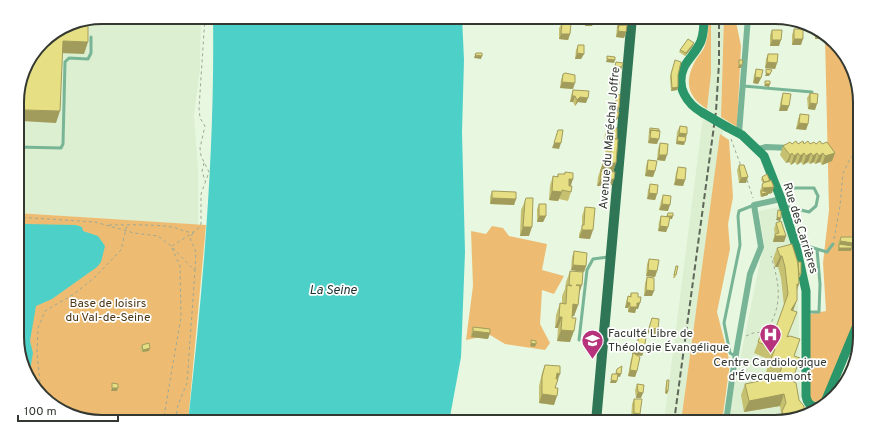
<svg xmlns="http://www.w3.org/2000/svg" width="877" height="439" font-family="Overpass,sans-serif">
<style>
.built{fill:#dcefd0}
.green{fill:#edbc72}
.water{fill:#4dd0c8}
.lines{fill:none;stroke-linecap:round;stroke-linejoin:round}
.path{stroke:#9da896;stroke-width:1;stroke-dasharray:3 3;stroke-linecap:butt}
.lane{stroke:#78b596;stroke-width:3}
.street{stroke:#78b596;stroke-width:6}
.secondary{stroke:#2b9669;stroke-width:9}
.primary{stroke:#2f7656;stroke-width:10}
.rail{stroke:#5e675a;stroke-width:2;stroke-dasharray:6 3;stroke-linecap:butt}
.secondary-bridge{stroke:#2b9669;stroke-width:9}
.wall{fill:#c6c071}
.shaded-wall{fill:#a19c5c}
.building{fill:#e6df83;stroke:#a19c5c}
.labels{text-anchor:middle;stroke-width:3.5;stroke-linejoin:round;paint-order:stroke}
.street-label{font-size:12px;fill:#333930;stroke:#fff}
.park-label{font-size:12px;fill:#4d3716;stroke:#fff}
.poi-label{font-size:12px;fill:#333930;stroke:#fff;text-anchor:start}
.water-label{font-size:13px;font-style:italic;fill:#1b3230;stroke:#fff}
.rim{fill:none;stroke:#333930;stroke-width:2}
</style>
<rect width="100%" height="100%" fill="#e8f7df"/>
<!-- built -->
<path class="built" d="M102,17H201L200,68L194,116L198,169V225L17,213V96L46,38L70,23Z
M711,17H724L721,117L707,109L711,74Z
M703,117L723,130L686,422H664Z
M779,207L797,256L801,408L806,413L780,422H729L728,417L764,243L759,211Z"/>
<!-- green -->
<path class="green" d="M708,17H710L711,24V74L707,109C686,96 684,80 697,58C699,55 702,52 704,48C708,38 709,28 708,17Z
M724,17H735L741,46L737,127L721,117Z
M825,37L846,55L859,91L860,309L822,400L814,402L810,400V314L826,311L823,263L829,210Z
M720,134L729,140L733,197L728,224L730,249L717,312L730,363L722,422H681Z
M17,213L206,225L188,422H102L65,413L34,388L18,348Z
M492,226L503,228L509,236L547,244L542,270L564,276L554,294L542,290L540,324L550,343L545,350L505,344L490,335L466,340L473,286L471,231L486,234Z"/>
<!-- water -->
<path class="water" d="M213,17H462L464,60L462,132L465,252L461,357L449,422H188C203,288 215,152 213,17Z
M26,224L76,225L82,227L83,231L98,236L105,246L101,262L97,267L52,299L36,306L30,341L33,353L29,376L18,348L17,225Z"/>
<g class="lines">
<!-- path -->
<path class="path" d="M731,139L741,166
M204,163L202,171L205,181
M747,180L753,198
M17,217L95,222L134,233L158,236L171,246L195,271L187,383L178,405L175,422
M109,225C130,225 151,224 172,227C179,228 185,233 193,232
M193,233L190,238L196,252L195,270
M834,239L840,206L843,173L851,157L859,154
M172,246L197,230L201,224V194L209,172L201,156L200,148L205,126L200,118L199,108L205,17
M769,327C783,302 779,283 771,256
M746,336L753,333L762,332
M850,363L853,367
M41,394L37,352L38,328L45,311L74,294L94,278L121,250L127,225
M163,422L181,317L180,266L172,248"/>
<!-- lane -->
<path class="lane" d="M743,86L812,92
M17,147L61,148L63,144L65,62L69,58L88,59L91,53V37
M785,206L809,212L816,206L818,196L814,188H791
M797,243L827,252L833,244
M808,312H819L820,284L817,249
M579,340L587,270L593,259L608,257
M735,356L730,353L724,323L740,245L738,216L739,211L754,205"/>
<!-- street -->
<path class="street" d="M739,133L748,17
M759,149L766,147L791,148
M726,422L734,365L750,274L761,247L754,205L781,199"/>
<!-- secondary -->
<path class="secondary" d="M703,113C687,104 675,87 684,67C689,58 697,51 701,41C704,33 704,25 704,17
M727,127L742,135L764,156L781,199L796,246L806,291V396C808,408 817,409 825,402L860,318"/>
<!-- primary -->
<path class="primary" d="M596,422L632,17"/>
<!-- rail -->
<path class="rail" d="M674,422L716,111L719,63V17"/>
<!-- secondary-bridge -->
<path class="secondary-bridge" d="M703,113L727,127"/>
</g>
<!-- wall -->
<path class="wall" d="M586,17H600V19H595L592,26H585Z
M562,23L570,34L568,40L559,39V28Z
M618,23L626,32L624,38L616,37L617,26Z
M815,28L825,37V39H815Z
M794,29L801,45H792V35Z
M772,30L779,46H770V35Z
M578,45L584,54L581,59H575L576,50Z
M693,46L685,56L679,52L680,50Z
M768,54L777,63L775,69L765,68L766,59Z
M675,60L678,75V87L677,90L671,91L670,77Z
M756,69L761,78L758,84L753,83L754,75Z
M563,74L573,89L560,88L561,80Z
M573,90L586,103L578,102L575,106L573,102H570L571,96Z
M783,93L789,106L787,111H779L781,99Z
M810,93L815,110L808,109L807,98Z
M617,94L618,111L614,110L616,97Z
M800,114L808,124L806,130L796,129L798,119Z
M680,126L687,134L684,145L676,144L677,132Z
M607,128L612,138H613V131L614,128L617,139L616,163L613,172L612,185L597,186L598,177L605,156L609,158L610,156L605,155L606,147L607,143H604L605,134Z
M650,128L657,144L648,143L649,131Z
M660,143L665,161L657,160L658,149Z
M792,144H822L835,153L832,161L822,165L820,162L815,164L814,162L810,164L808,162L803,165L801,162L797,165L795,162L791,165L789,162L786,163L780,155L783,146Z
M648,160L655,171L653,177L645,176L646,166Z
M739,165L746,183H739L737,170Z
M678,167L685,180L683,186L674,185L676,173Z
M565,172L570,186L571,192L568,201L559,199L558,201L549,200L550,185L553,176L557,177L558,174H564Z
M762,177L772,193L768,194V195L761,197L760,194V191L763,183L761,180Z
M650,184L657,194L655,200L647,199L648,190Z
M492,191L516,199L514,205L490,204V197Z
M663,195L668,211L659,210L661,201Z
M525,201L529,236H520L521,210Z
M539,204L546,216L543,222H537V209Z
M585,207L590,239L579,238V234L582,227V216Z
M668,213L672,219H669L668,227L666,232L658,231L659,222L661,216H667Z
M776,223L786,236L784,242H773V240L775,234L774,229Z
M841,237L853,243L851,251H838V242Z
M777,248L801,274L800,277H799V284L797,290V300L793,310L788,337L794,356L792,381L804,414L780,422H778L781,413L780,406L744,412L741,395L745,384L778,377L779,375L766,372L770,360L754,353L764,326L775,330L784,306L781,278L778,267H775L773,259Z
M574,251L586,266L584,272L571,270L572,257Z
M649,259L657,271L655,277L646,276L647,264Z
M676,266V275L675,278H673Z
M570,271L579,293L578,305L574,316H572L570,342L557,341L558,328H555L556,315L560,303H562V296L565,289L566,282Z
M647,277L652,296H644L645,283Z
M631,293L638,309H636L635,313L628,312V308H625L626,302L628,296H630Z
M473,327L490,333L488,339L471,337V333Z
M639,336L644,350L642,356L637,355V371L635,377L628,376L631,359L633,355L632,354V350L634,344L636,345Z
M583,340L588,344L587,347L582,345Z
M142,345L149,351L142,352L140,348Z
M545,365L558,379L555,388L554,405L539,403V386L542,373Z
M667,380L668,391L667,394L665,393L666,383Z
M637,384L641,398H636L635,390Z
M634,399L640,414L638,419H631L632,404Z"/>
<!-- shaded-wall -->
<path class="shaded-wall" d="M589,17H600V19H595L592,26H585Z
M648,17H659L658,19L647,18Z
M692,22H699L698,25H691Z
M618,31L626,32L624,38L616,37Z
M561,34H570L568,40L559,39Z
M816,36H824L825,37V39H815Z
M794,39H803L801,45H792Z
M772,40H781L779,46H770Z
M63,41L88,42L84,54L59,53Z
M694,43L693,46L685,56L686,53Z
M577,53L584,54L581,59H575Z
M475,55L482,56L481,59L474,58Z
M607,59L615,60L614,63L606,62Z
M767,62L777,63L775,69L765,68Z
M739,65H742L741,68H738Z
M615,66L622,67L621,70L614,69Z
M772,70L769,76H765L766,73Z
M755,77L761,78L758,84L753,83Z
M562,82L575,83L573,89L560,88Z
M765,84H770L769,87L764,86Z
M616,85H619L617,88L614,87Z
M678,87L677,90L671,91L672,88Z
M572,96H575L573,102H570Z
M580,97L588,98L586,103L578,102L575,106L577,100Z
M810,103L817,104L815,110L808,109Z
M781,105L789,106L787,111H779Z
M615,107L619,108L618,111L614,110Z
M25,110L60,111L56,123L21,121Z
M614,117H618L617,120H613Z
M610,122H614L613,125H609Z
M799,123L808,124L806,130L796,129Z
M17,124H24L20,136H17Z
M679,133L687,134L684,140L678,136Z
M606,137L612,138H609L607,143H604Z
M650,138L659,139L657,144L648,143Z
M677,141L685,142L684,145L676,144Z
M554,143H561L559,149L552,148Z
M792,153L789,162L786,163L790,155Z
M798,153L795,162L791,165L794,156Z
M804,153L801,162L797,165L800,156Z
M811,153L808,162L803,165L806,156Z
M817,153L814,162L810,164L813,156Z
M823,153L820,162L815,164L819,156Z
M835,153L832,161L822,165L825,156Z
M659,155H667L665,161L657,160Z
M603,163H616L613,172H601V169Z
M647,170L655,171L653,177L645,176Z
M748,177L746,183H739L741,178Z
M569,179H573L570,188H566Z
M614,179L612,185L597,186L600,180Z
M676,179L685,180L683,186L674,185Z
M774,187L772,193L768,194V195L761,197L763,188Z
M552,191L562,192L558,201L549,200Z
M649,193L657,194L655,200L647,199Z
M492,198L516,199L514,205L490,204Z
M662,204L670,205L668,211L659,210Z
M539,216H546L543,222H537Z
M667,216H673L672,219H666Z
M777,217L781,218L780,221L776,220Z
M660,226L668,227L666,232L658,231Z
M523,227H532L529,236H520Z
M582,230H593L590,239L579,238Z
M775,236H786L784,242H773Z
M840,241L853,243L852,248L851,251H838Z
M780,256H782L778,267H775Z
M573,265L586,266L584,272L571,270Z
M648,270L657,271L655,277L646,276Z
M797,284H799L795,295Z
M576,285H582L578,297Z
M646,290L654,291L652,296H644Z
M797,300L793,311L791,310Z
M627,302L630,303L628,308H625Z
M637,303H640L638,309H636L635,313L628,312L630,307Z
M573,304L578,305L574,316H569Z
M559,317H562L558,328H555Z
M649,328L658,329L656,335L647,333Z
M561,330L574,331L570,342L557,341Z
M473,331L490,333L488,339L471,337Z
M531,343L536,344L535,347L530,346Z
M150,348L149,351L142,352L143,350Z
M634,349L644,350L642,356L632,354Z
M630,370L637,371L635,377L628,376Z
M557,373L560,374L557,382H554Z
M616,373L621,374L620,377L615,376Z
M611,380L617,381L616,383H610Z
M112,388H118L117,391H111Z
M666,390L668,391L667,394L665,393Z
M638,392L643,393L641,398H636Z
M542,394L557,396L554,405L539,403Z
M784,394L780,406L744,412L749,401Z
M634,413L640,414L638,419H631Z"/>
<!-- building -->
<path class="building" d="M692,17H699V22H692Z
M562,23H571L570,34H561Z
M618,23L626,24V25H619L618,28Z
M619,25H627L626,32L618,31Z
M66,26H88V42L63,41L60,111L25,110L24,124H17V96L26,65L46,38Z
M794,29H803V39H794Z
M772,30H782L781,40H772Z
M816,32H819L824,36H816Z
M688,39L694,43L686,53L680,50Z
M578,45H584V54L577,53Z
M476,53H482V56L475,55Z
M768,54H778L777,63L767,62Z
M607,56L615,57V60L607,59Z
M675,60L681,62L678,75V87L672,88L671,74Z
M739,60H743L742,65H739Z
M616,62L623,63L622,67L615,66Z
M756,69L763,70L761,78L755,77Z
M766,69L772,70L770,74L766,73Z
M565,73L575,75V83L562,82L563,74Z
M616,78L619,79V85H616Z
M765,81H770V84H765Z
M573,90L589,91L588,98L580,97L577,100L575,96H572Z
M783,93L791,94L789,106L781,105Z
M810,93L818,94L817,104L810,103Z
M617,94L620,95L619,108L615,107Z
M615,112H619L618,117H614Z
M800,114L809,115L808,124L799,123Z
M610,119L614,120V122H610Z
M680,126L687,127V134L679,133Z
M607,128L613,129L612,138L606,137Z
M614,128H617V139L613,138Z
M650,128L659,129V131L651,130L650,133Z
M558,130H563L561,143H554Z
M651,130L660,131L659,139L650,138Z
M678,136L686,137L685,142L677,141Z
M609,138L618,139L616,163H603L605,156L612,159L610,154L613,147H608Z
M796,141L798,144L803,141L804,144L808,141L810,144L814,142L816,144L820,141L822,144L827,142L835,153L825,156L823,153L819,156L817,153L813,156L811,153L806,156L804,153L800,156L798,153L794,156L792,153L790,155L783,146L790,142L792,144Z
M660,143L668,144L667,155H659Z
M648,160L657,161L655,171L647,170Z
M739,165H744L748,177L741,178Z
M678,167L686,168L685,180L676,179Z
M601,169H610L609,172L601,171Z
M601,171L615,172L614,179L600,180Z
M565,172L573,173V179H569V186H572L571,192L562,190V192L552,191L553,176L558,177V174H565Z
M767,174L770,181L764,182L762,177Z
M771,180L774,187L763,188L762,185L763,183Z
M650,184L658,185L657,194L649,193Z
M492,191L516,192V199L492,198Z
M761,191H763L769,192L762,194Z
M663,195L671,196L670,205L662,204Z
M526,198H533L532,227H523L525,201Z
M539,204H546V216H539Z
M585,207L595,208L593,230H582V225H584Z
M778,210L781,211V218L777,217Z
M668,213H673V216H667Z
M661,216L670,217L668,227L660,226Z
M781,221L786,236H775V234L779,233L776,223Z
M841,237H853V243L840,241Z
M792,244L798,263L799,284H797V300L791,310L797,312L787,337L790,336L800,339L794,356L800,358L792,381L796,383L799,400L804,406V414L787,420L785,419L782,411L786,403L784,394L749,401L745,384L778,377L783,364L770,361L775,349L758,342L764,326L775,330L788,294L785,267L782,256H780L777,248Z
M839,244L852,246V248H839Z
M574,251L587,253L586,266L573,265Z
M649,259L659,260L657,271L648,270Z
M798,262H801V274H799Z
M676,266H678L676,275H674Z
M570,271L583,272L582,285H576L580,286L578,305L573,304L572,318H576L574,331L561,330L562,317H559L560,303L566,304L567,285L572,286L569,284Z
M647,277L654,278V291L646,290Z
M631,293H638V297H641L640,303H637V307H630V303L627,302L628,296L631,297Z
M652,318L659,319L658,329L649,328Z
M473,327L490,329V333L473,331Z
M639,336L646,337L644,350L634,349V344L637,345Z
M531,340L536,341V344L531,343Z
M583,340L589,341L588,344L583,342Z
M149,343L150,348L143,350L142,345Z
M633,353L640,357L637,371L630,370Z
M545,365L560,366V374L557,373L556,379H558L555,388H558L557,396L542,394V377Z
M622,366L621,374L616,373L617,369Z
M612,374H618L617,381L611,380Z
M667,380H669L668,391L666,390Z
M112,383L118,384V388H112Z
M637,384L644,385L643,393L638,392Z
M634,399H642L640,414L634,413Z
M618,415H621V418H623V422H610V417H617Z"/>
<!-- icons -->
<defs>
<symbol id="hospital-pin" viewBox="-11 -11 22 30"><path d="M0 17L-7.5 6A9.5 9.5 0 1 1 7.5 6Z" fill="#b6327a" stroke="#fff"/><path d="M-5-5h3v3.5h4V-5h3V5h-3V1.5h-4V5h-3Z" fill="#fff"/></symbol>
<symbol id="university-pin" viewBox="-11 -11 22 30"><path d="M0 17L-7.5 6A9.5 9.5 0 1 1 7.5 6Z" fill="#b6327a" stroke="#fff"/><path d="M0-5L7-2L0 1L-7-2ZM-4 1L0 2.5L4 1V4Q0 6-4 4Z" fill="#fff"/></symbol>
</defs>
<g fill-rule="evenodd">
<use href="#hospital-pin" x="758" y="322" width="25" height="34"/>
<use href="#university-pin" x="580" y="328" width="25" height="34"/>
</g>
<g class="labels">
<!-- street labels -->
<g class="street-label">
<text transform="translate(609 138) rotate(-85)" y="4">Avenue du Maréchal Joffre</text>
<text transform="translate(801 228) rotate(73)" y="4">Rue des Carrières</text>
</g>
<!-- park labels -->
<g class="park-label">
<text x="108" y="307">Base de loisirs<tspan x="108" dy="14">du Val-de-Seine</tspan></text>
</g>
<!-- poi labels -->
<g class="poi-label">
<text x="608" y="337">Faculté Libre de<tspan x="608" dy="14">Théologie Évangélique</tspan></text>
<text x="770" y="366" text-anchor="middle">Centre Cardiologique<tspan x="770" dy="14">d'Évecquemont</tspan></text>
</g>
<!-- water labels -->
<g class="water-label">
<text x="333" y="294">La Seine</text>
</g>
</g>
<!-- crop -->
<path d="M0 0H877V439H0ZM102 24H775A78 78 0 0 1 853 102V337A78 78 0 0 1 775 415H102A78 78 0 0 1 24 337V102A78 78 0 0 1 102 24Z" fill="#fff" fill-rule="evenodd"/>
<path class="rim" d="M102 24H775A78 78 0 0 1 853 102V337A78 78 0 0 1 775 415H102A78 78 0 0 1 24 337V102A78 78 0 0 1 102 24Z"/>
<!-- scale -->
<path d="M18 415v6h100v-6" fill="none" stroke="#333930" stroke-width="2"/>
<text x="24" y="415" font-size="12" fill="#333930" stroke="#ffffff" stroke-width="3" paint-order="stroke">100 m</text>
</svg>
